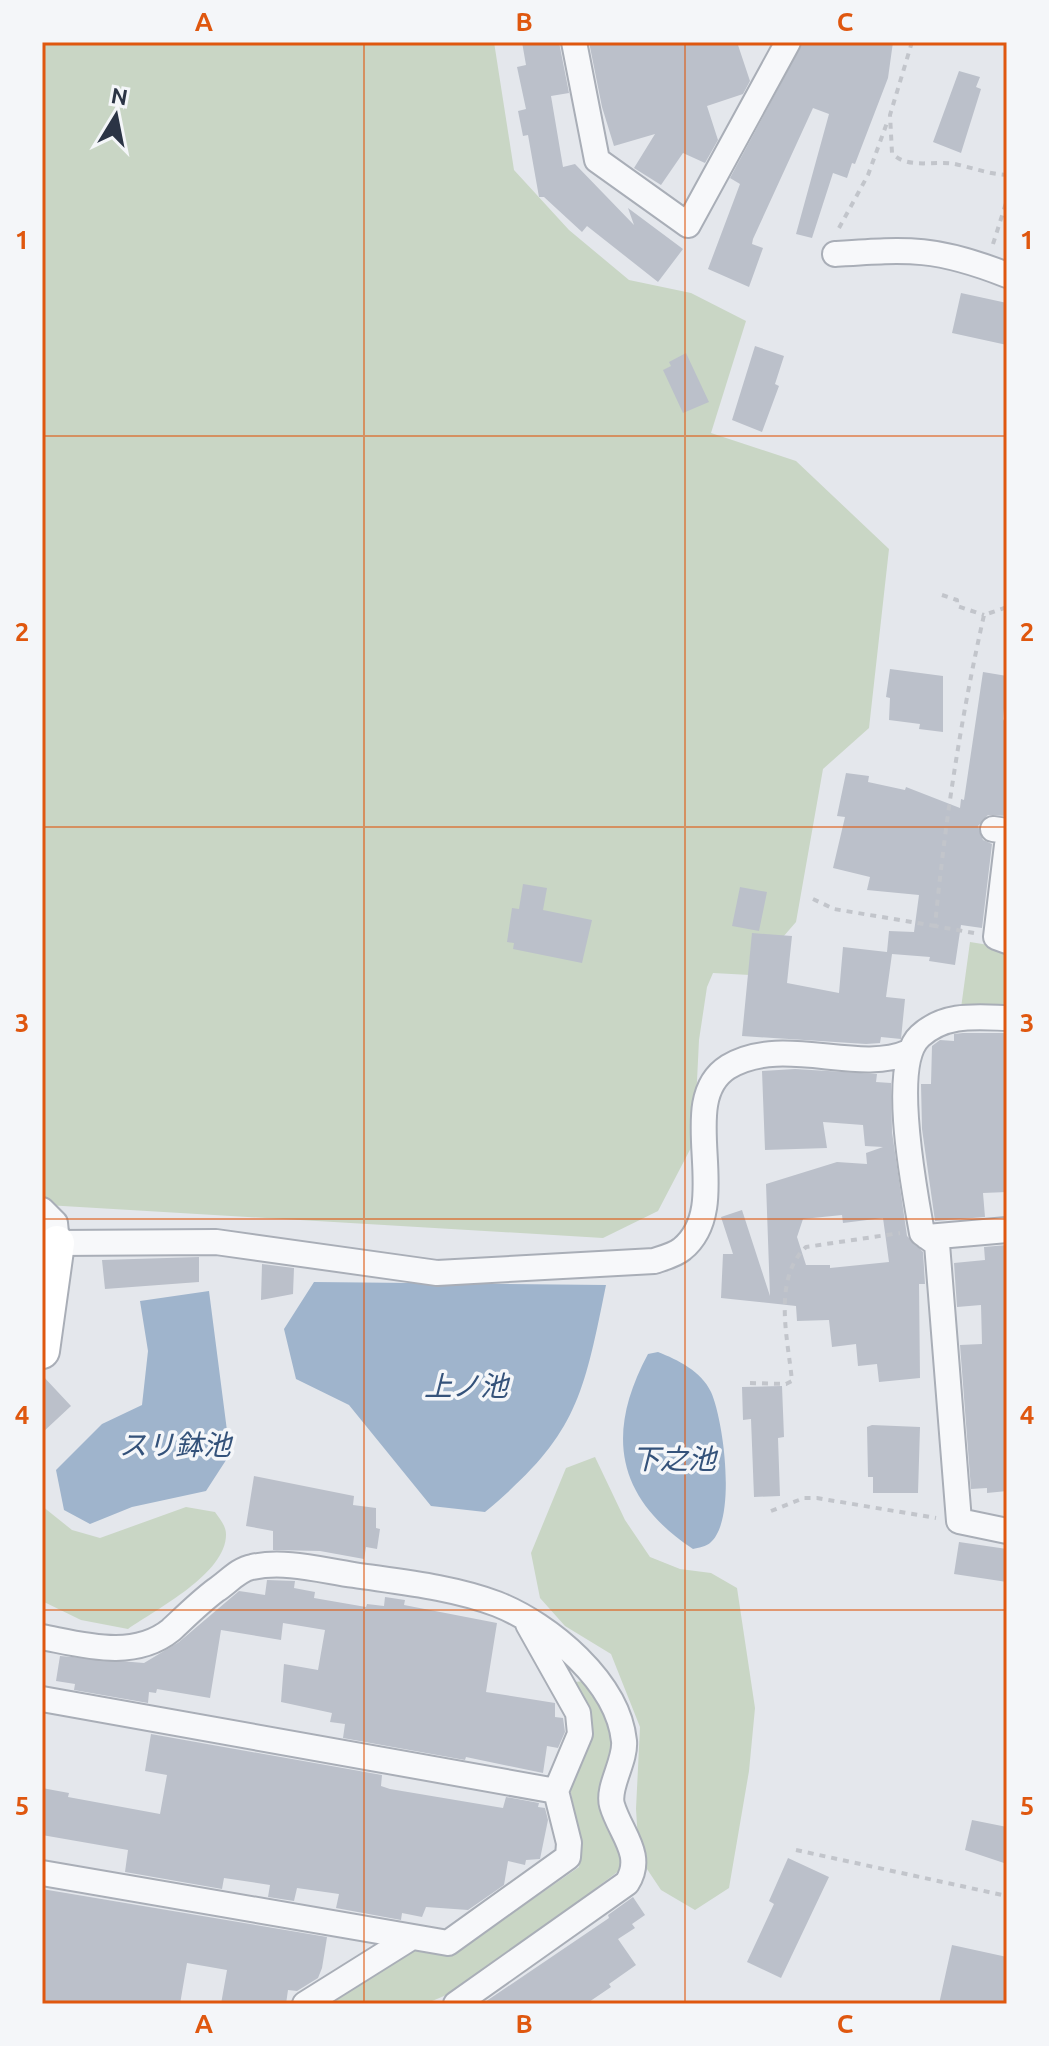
<svg xmlns="http://www.w3.org/2000/svg" width="1049" height="2046" font-family="Ubuntu,'Noto Sans JP',sans-serif">
<style>
.green{fill:#c9d6c5}
.water{fill:#9fb4cc}
.building{fill:#bbc0ca;fill-rule:evenodd}
.lines{fill:none;stroke-linecap:round;stroke-linejoin:round}
.street-casing{stroke:#a9aeb7;stroke-width:28}
.secondary-casing{stroke:#a9aeb7;stroke-width:38}
.path{stroke:#c2c5cb;stroke-width:4;stroke-dasharray:6 6;stroke-linecap:butt}
.street{stroke:#f7f8fa;stroke-width:24}
.secondary{stroke:#fff;stroke-width:34}
.grid{fill:none;stroke:#df570f;stroke-width:2;stroke-opacity:0.55}
.labels{text-anchor:middle;stroke-width:7;stroke-linejoin:round;paint-order:stroke}
.water-label{font-size:28px;font-style:italic;fill:#34527a;stroke:#f4f6f9}
.neatline{fill:none;stroke:#df570f;stroke-width:3}
.grid-label{font-size:26px;text-anchor:middle;font-weight:bold;fill:#df570f}
</style>
<rect width="100%" height="100%" fill="#e4e7ec"/>
<!-- green -->
<path class="green" d="M42,42H494L514,170L569,230L629,280L691,293L746,321L711,433L796,461L889,549L869,728L823,769L796,922L750,975L713,973L707,987L699,1040L694,1142L658,1211L603,1238L46,1205L42,1202Z
M970,942L1007,948V1008H961Z
M595,1457L625,1520L650,1557L680,1569L711,1573L737,1588L755,1708L749,1771L729,1888L695,1910L661,1890L639,1857L636,1809L640,1727L611,1654L565,1626L540,1598L531,1553L566,1468Z
M42,1506L72,1530L100,1538L186,1507L215,1512C220,1519 226,1526 226,1534C227,1573 157,1609 128,1629L81,1620L42,1601Z
M584,1681L600,1700L608,1720L627,1855L620,1870L463,1988L425,2004H327L396,1956L420,1947L451,1956L579,1867L581,1845L570,1788L591,1736L575,1682Z"/>
<!-- water -->
<path class="water" d="M314,1282L606,1285C583,1399 576,1436 485,1512L431,1506L349,1405L296,1379L284,1329Z
M209,1291L230,1454L206,1491L132,1507L90,1524L64,1510L56,1470L102,1424L142,1405L148,1351L140,1301Z
M658,1352C678,1360 701,1371 711,1392C724,1421 737,1521 710,1543C707,1546 698,1548 693,1549C616,1498 605,1434 648,1354Z"/>
<!-- building -->
<path class="building" d="M522,42H559L569,93L551,96L563,167L575,164L634,225L628,208L683,249L658,282L587,226L582,232L544,197H539L528,135L523,136L518,111L526,109L517,67L526,65Z
M589,42H737L750,81L743,94L707,106L718,140L705,163L683,153L661,185L634,168L655,134L614,146L602,107Z
M803,42H893L888,78L855,164L852,163L847,178L833,173L812,238L796,234L829,114L813,108L753,239L752,244L763,248L749,287L708,269L740,184L730,178Z
M959,71L980,77L976,87L981,89L961,153L933,142Z
M961,293L1007,303V345L952,333Z
M755,346L784,356L775,384L779,386L762,432L732,420Z
M686,353L709,402L683,413L663,370L671,366L669,362Z
M890,669L943,676V732L919,729L920,724L889,720L890,698L886,697Z
M983,672L1007,676L1003,719L1007,726V816L988,815L978,826L983,840L992,844L982,928L961,925L955,965L929,961L930,957L892,954L886,997L905,999L901,1039L881,1037L880,1043L866,1044L742,1036L752,933L792,936L787,983L839,993L843,947L887,952L889,931L914,932L919,895L867,890L870,877L833,868L845,817L837,816L846,773L869,776L868,782L905,790L906,787L960,808L961,799L964,800Z
M523,884L547,888L543,910L592,920L582,963L513,949L514,943L507,942L512,908L519,909Z
M740,887L767,892L759,931L732,926Z
M963,1033H1004L1007,1037V1192L983,1193L985,1217L935,1221L922,1129L921,1084H931L932,1046L940,1040L954,1041V1034Z
M795,1069L877,1074L876,1082L891,1083L892,1132L907,1236L923,1252L925,1284H919L920,1378L879,1382L877,1364L858,1366L856,1344L832,1347L829,1320L797,1321L796,1306L721,1298L723,1254H733L721,1217L742,1210L770,1296L766,1184L837,1162L867,1164L866,1153L883,1147L865,1146L863,1125L823,1122L827,1148L765,1150L762,1071ZM842,1215L843,1223L883,1218L889,1262L830,1268V1265H806L797,1237L803,1219Z
M1007,1245V1491L987,1493V1488L971,1489L960,1345L982,1344L981,1305L957,1307L954,1263L985,1260L984,1247Z
M199,1257V1282L105,1289L102,1260Z
M262,1264L294,1268L293,1294L261,1300Z
M42,1375L71,1406L42,1433Z
M782,1386L784,1437L778,1438L780,1496L754,1497L751,1419L743,1420L742,1387Z
M872,1425L920,1427L918,1493H873V1477H868L867,1427Z
M254,1476L354,1496L353,1505L376,1508V1528L380,1529L377,1549L366,1547L364,1559L320,1551L273,1550V1531L246,1526Z
M959,1542L1007,1549V1582L954,1574Z
M267,1580L295,1581L294,1588L315,1592L314,1598L366,1607L367,1604L384,1606L385,1597L405,1600L404,1605L497,1623L486,1692L555,1703V1717L563,1718L565,1732L558,1748L547,1746L543,1773L466,1757L465,1760L343,1738L345,1724L330,1722L332,1713L281,1702L284,1664L318,1670L325,1630L283,1623L281,1640L221,1630L210,1698L157,1689L156,1693L149,1692L148,1703L74,1690L75,1684L56,1681L60,1656L144,1663L179,1642L239,1591L265,1595Z
M151,1734L382,1775L381,1786L390,1789L503,1808L506,1797L539,1803L538,1807L545,1808L548,1820L540,1859L526,1860L525,1865L508,1861L504,1885L468,1910L426,1907L422,1917L402,1913L401,1920L336,1908L339,1894L297,1888L294,1901L268,1897L270,1885L224,1878L222,1889L125,1872L128,1850L42,1835V1788L69,1793L68,1797L160,1814L167,1775L145,1771Z
M972,1820L1007,1827V1864L965,1850Z
M788,1858L829,1877L781,1978L747,1962L774,1904L769,1901Z
M42,1889L327,1937L322,1968L318,1978L297,1991L288,1990L286,2004H221L227,1970L187,1963L180,2004H42Z
M633,1897L645,1915L632,1924L635,1928L618,1939L636,1965L609,1984L611,1987L586,2004H482L609,1918L608,1915Z
M952,1945L1007,1957V2004H939Z"/>
<g class="lines">
<defs>
<path id="street" d="M574,42L597,160L688,225L788,42
M835,254C910,249 936,247 1007,275
M993,829L1007,831
M1007,845L996,937L1007,941
M1007,1018C976,1017 945,1013 920,1036C889,1064 915,1193 922,1233L937,1244L959,1521L1007,1531
M42,1210L55,1223L57,1243L216,1242L437,1273L654,1261C663,1258 675,1255 682,1249C736,1205 673,1102 728,1067C783,1034 857,1075 909,1052
M927,1237L1007,1230
M42,1637C84,1645 134,1660 171,1630C186,1616 200,1602 216,1590C227,1583 239,1569 252,1567C285,1560 320,1570 354,1575C401,1582 452,1587 497,1604C550,1625 618,1682 624,1741C626,1761 607,1787 612,1805C620,1833 645,1855 627,1883L456,2004
M42,1699L556,1791
M42,1873L448,1943L568,1857L569,1843L556,1791L580,1734L578,1713L528,1624
M305,2004L412,1937"/>
<path id="secondary" d="M42,1351L57,1243"/>
</defs>
<!-- street casing -->
<use href="#street" class="street-casing"/>
<!-- secondary casing -->
<use href="#secondary" class="secondary-casing"/>
<!-- path -->
<path class="path" d="M912,42L890,115L892,153C907,170 936,160 955,164C973,168 989,174 1007,175
M839,228L868,175L888,120
M993,244L1007,200
M942,595L957,600V606L984,615
M813,899L834,909L935,926
M974,933L935,926C945,821 961,717 984,615L1007,607
M750,1383L786,1384L792,1381C788,1339 772,1279 806,1247L900,1233
M771,1511L804,1498H817L936,1518
M796,1850L1007,1896"/>
<!-- street -->
<use href="#street" class="street"/>
<!-- secondary -->
<use href="#secondary" class="secondary"/>
</g>
<!-- grid -->
<path class="grid" d="M364,42V2004M685,42V2004M42,436H1007M42,827H1007M42,1219H1007M42,1610H1007"/>
<g class="labels">
<!-- water labels -->
<g class="water-label">
<text x="466" y="1396">上ノ池</text>
<text x="175" y="1455">スリ鉢池</text>
<text x="674" y="1469">下之池</text>
</g>
</g>
<!-- border -->
<rect width="1049" height="2046" fill="none" stroke="#f4f6f9" stroke-width="88"/>
<!-- north arrow -->
<g transform="translate(116 116) rotate(10)" stroke="#f4f6f9" stroke-width="6" paint-order="stroke">
<path d="M0-6L14 30L0 20L-14 30Z" fill="#2b3445"/>
<text y="-12" font-size="22" font-weight="bold" text-anchor="middle" fill="#2b3445">N</text>
</g>
<rect x="44" y="44" width="961" height="1958" class="neatline"/>
<g class="grid-label">
<text x="204" y="31">A</text>
<text x="524" y="31">B</text>
<text x="845" y="31">C</text>
<text x="22" y="249">1</text>
<text x="1027" y="249">1</text>
<text x="22" y="641">2</text>
<text x="1027" y="641">2</text>
<text x="22" y="1032">3</text>
<text x="1027" y="1032">3</text>
<text x="22" y="1424">4</text>
<text x="1027" y="1424">4</text>
<text x="22" y="1815">5</text>
<text x="1027" y="1815">5</text>
<text x="204" y="2033">A</text>
<text x="524" y="2033">B</text>
<text x="845" y="2033">C</text>
</g>
</svg>
